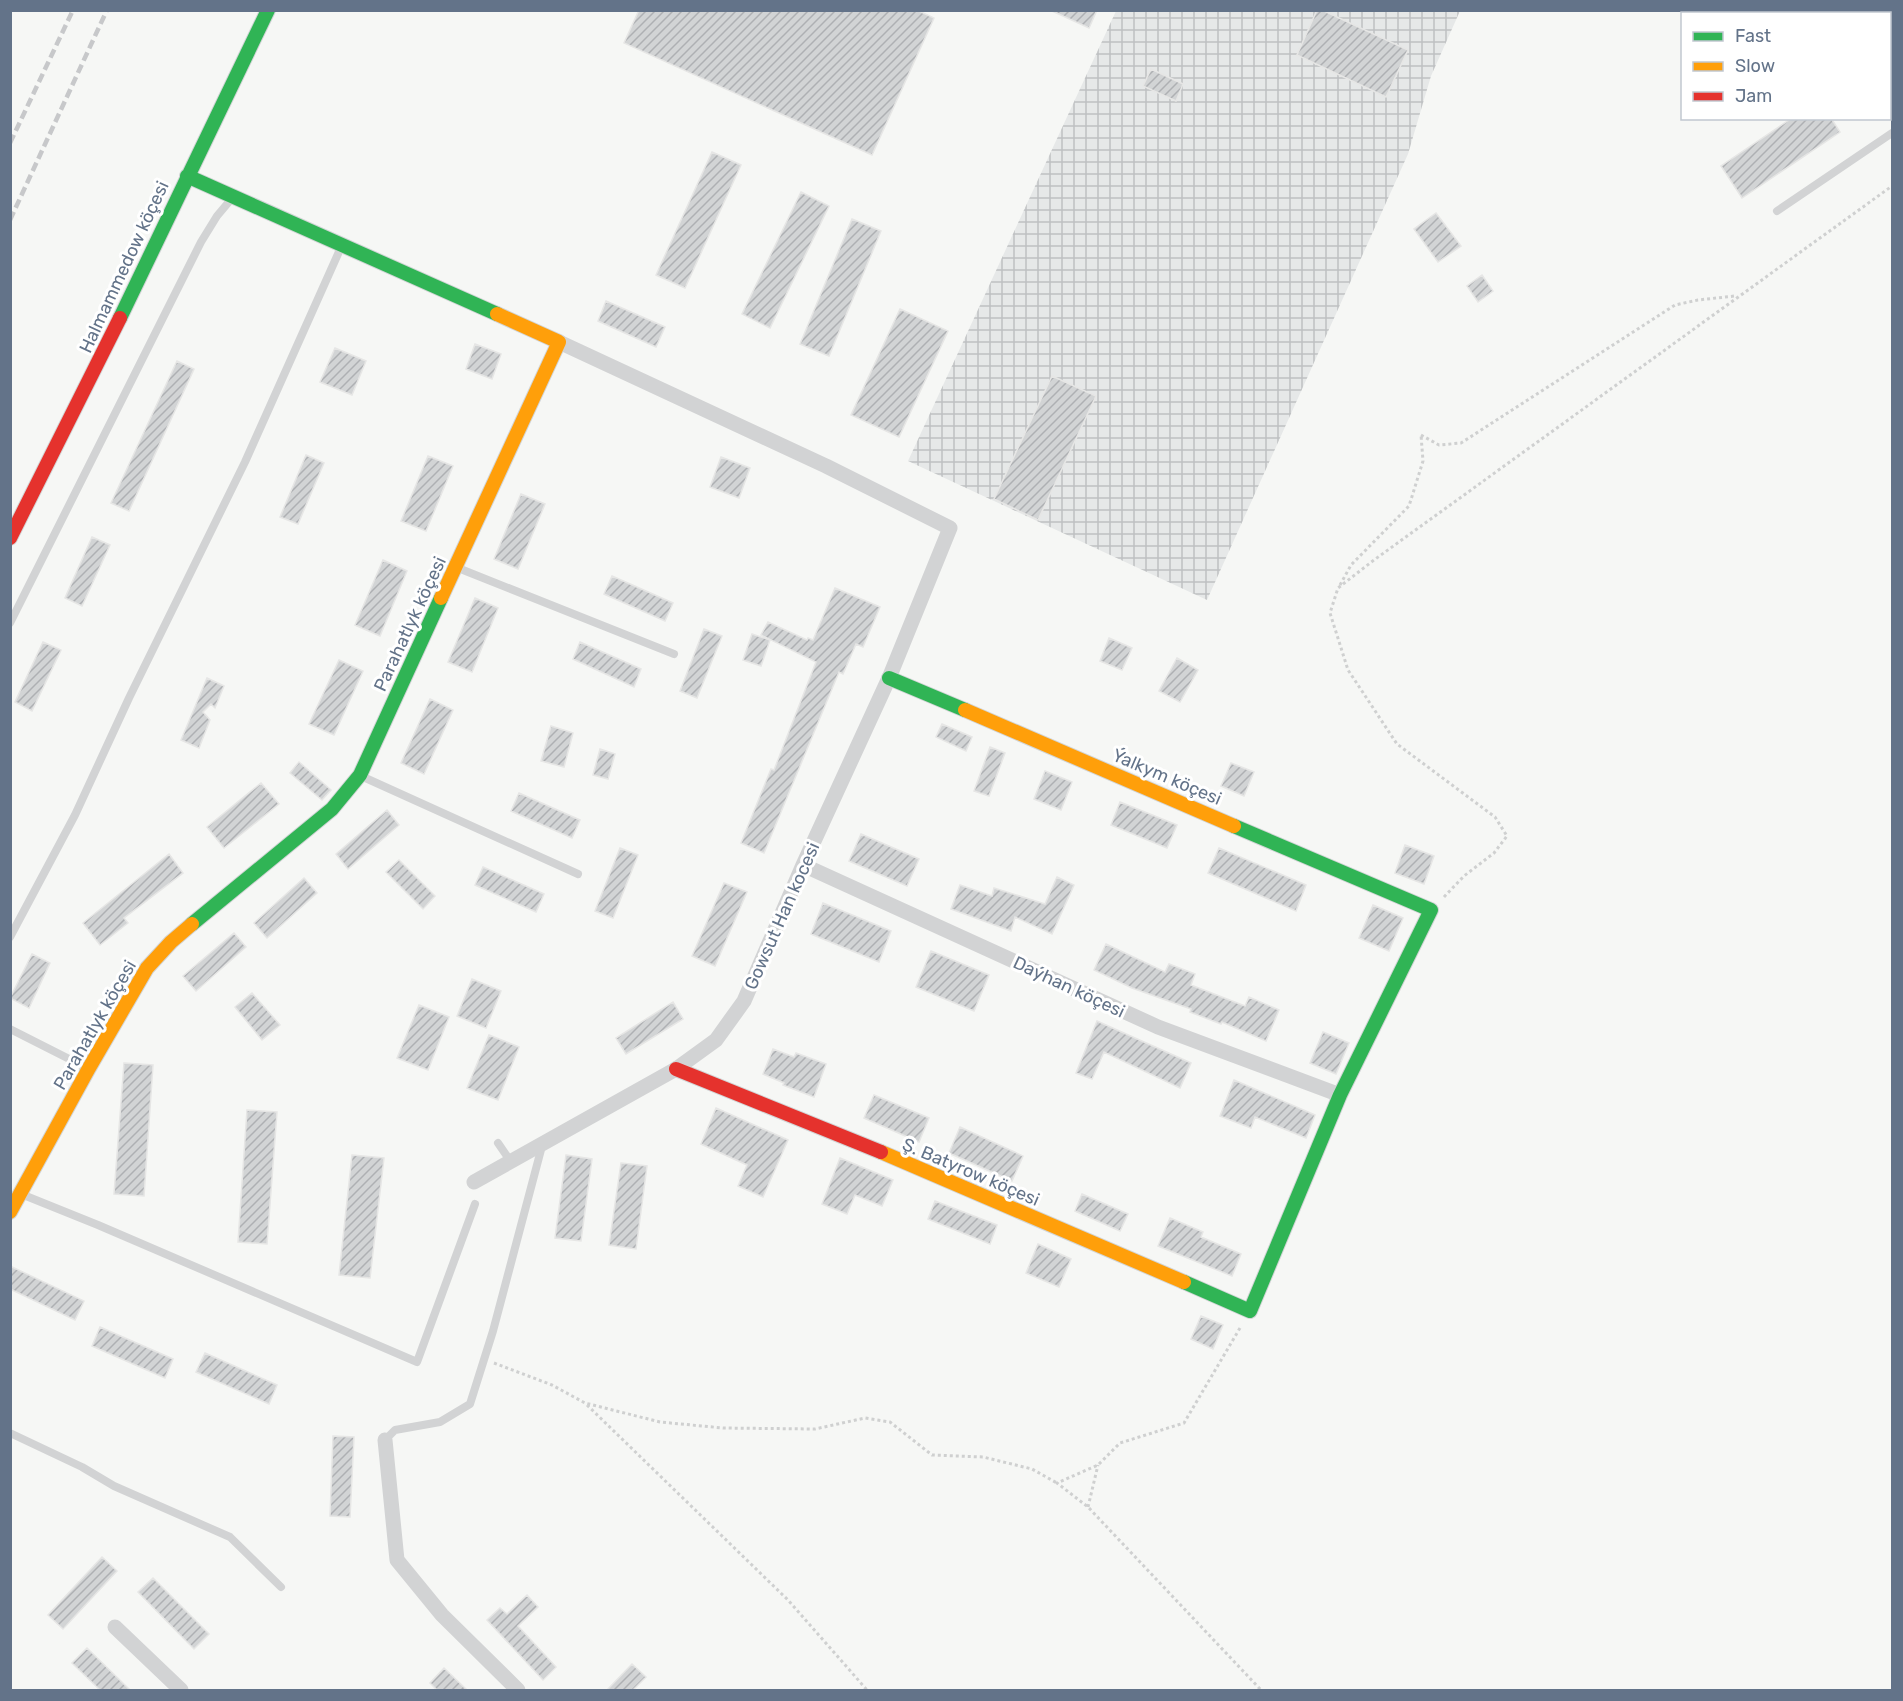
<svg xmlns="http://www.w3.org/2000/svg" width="1903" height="1701" font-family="Rubik,sans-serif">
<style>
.industrial{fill:url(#industrial-grid)}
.building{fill:url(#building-hatch);stroke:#e6e6e5;stroke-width:1.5}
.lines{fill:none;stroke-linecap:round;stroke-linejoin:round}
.fast-casing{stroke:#d2d5d6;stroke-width:16}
.slow-casing{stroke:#d2d5d6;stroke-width:16}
.jam-casing{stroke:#d2d5d6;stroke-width:16}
.path{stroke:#cfd0d0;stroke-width:3;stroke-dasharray:3 3;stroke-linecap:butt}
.lane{stroke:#d2d3d4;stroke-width:8}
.street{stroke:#d2d3d4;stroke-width:15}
.fast{stroke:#30b455;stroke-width:14}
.slow{stroke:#ff9f0a;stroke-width:14}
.jam{stroke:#e5322d;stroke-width:14}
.rail{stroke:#c7c8ca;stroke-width:4.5;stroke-dasharray:9 4.5;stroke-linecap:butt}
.labels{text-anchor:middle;stroke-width:6;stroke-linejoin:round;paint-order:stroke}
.street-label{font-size:18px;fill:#637389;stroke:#fff}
</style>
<defs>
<pattern id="industrial-grid" width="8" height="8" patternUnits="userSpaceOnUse" patternTransform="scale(1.5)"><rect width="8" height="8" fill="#e6e8e8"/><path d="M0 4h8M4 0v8" fill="none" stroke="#bec0c2"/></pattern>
<pattern id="building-hatch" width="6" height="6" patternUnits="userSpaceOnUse" patternTransform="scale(1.5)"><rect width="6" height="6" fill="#d2d4d5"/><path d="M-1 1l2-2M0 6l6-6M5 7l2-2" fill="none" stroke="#aeb0b3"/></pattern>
</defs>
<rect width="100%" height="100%" fill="#f6f7f5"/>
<!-- industrial -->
<path class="industrial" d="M1116,11H1460L1431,76L1408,154L1207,600L908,461Z"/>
<!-- building -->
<path class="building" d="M639,10H917L934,18L872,155L624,43Z
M1050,10H1097L1089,28Z
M1317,10H1322L1408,50L1386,97L1297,55Z
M1151,69L1183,84L1176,101L1143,86Z
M1792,118H1831L1840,132L1742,198L1721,166Z
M712,152L741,165L685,288L656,275Z
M801,192L829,206L770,328L742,314Z
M1436,213L1461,246L1438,262L1414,229Z
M852,219L881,231L829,356L800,344Z
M1482,275L1493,291L1478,302L1467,286Z
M606,301L665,327L656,347L598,321Z
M900,309L948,331L899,437L851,415Z
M475,344L501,354L492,379L466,369Z
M335,348L366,361L352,395L320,382Z
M177,361L194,369L129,511L111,503Z
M1052,376L1096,396L1038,520L994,499Z
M306,455L324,463L298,524L280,517Z
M428,456L453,466L426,531L401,521Z
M721,457L750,468L739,498L710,487Z
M521,494L545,504L518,569L494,559Z
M92,537L110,545L82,606L65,598Z
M383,560L407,571L380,636L355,625Z
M612,576L673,603L665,621L604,594Z
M835,588L880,607L863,647L856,644L843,674L839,672L764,853L741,843L771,769L774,770L816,662L761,635L768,622L807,640L808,638L813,640Z
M475,598L498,608L472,672L448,662Z
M704,629L722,636L697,698L680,691Z
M752,634L770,640L761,666L743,660Z
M1109,638L1132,648L1122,670L1100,661Z
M43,642L61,650L32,711L15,702Z
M580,642L641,669L634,687L573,659Z
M1177,658L1198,670L1180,702L1159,691Z
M339,660L363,671L334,735L309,724Z
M207,678L224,686L215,708L211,704L203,712L210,720L199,748L181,740Z
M430,699L453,710L424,774L401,763Z
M942,724L972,737L966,751L936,737Z
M551,726L573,733L564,767L541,761Z
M990,747L1005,753L989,796L974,791Z
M600,749L615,754L608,779L593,775Z
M299,762L331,790L322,800L290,773Z
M1231,763L1254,772L1244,796L1221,786Z
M1045,771L1072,782L1061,810L1034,799Z
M261,783L279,804L224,848L207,827Z
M519,793L580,820L572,838L511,811Z
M1120,802L1177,825L1167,848L1111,825Z
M387,810L399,825L348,869L336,854Z
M861,834L919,859L907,886L849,861Z
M1405,845L1434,856L1424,884L1395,873Z
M620,848L638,855L613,918L595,911Z
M1219,848L1306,885L1296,911L1208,873Z
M169,854L183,873L124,918L128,923L100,945L83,923Z
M399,860L435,896L423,909L386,872Z
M483,867L544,894L536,912L475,885Z
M1057,877L1074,885L1052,934L1015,917L1011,931L951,909L960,885L992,896L994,888L1045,904Z
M304,878L317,893L267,938L254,923Z
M724,883L747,892L715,966L692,956Z
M823,903L891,931L879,962L811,934Z
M1373,905L1403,918L1389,951L1359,938Z
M234,933L246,947L196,991L183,976Z
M1106,944L1165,972L1169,964L1195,974L1191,985L1245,1006L1249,997L1279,1010L1266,1041L1222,1022L1221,1024L1190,1012L1191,1009L1132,988L1094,970Z
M931,951L989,975L974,1011L916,987Z
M32,954L50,963L29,1008L10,998Z
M472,979L501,991L486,1028L457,1016Z
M252,993L280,1025L262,1040L235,1007Z
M673,1002L683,1019L626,1054L616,1038Z
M419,1005L449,1017L428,1070L397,1058Z
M1097,1021L1191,1063L1180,1088L1104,1052L1092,1079L1076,1073Z
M1323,1032L1349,1043L1336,1074L1310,1063Z
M489,1035L519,1047L498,1100L467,1088Z
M773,1049L794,1057L796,1053L826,1064L814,1097L783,1085L784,1083L763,1074Z
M124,1063L153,1065L144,1196L114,1194Z
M1234,1080L1315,1115L1306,1138L1255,1117L1251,1128L1220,1116Z
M874,1095L929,1118L919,1142L864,1118Z
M716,1108L788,1140L763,1197L738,1186L747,1165L701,1144Z
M247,1110L277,1112L267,1244L238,1242Z
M960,1127L1023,1156L1012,1181L949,1153Z
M352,1155L384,1158L370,1278L339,1275Z
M566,1155L592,1159L581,1241L555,1238Z
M840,1158L893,1180L882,1206L855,1195L847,1214L822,1204Z
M621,1163L647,1166L636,1249L609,1245Z
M1082,1194L1128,1214L1120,1231L1075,1211Z
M935,1201L997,1225L990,1244L928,1219Z
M1170,1218L1203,1232L1201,1237L1241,1254L1232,1276L1158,1246Z
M1038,1244L1071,1259L1059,1287L1026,1273Z
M10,1266L84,1301L75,1320L10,1289Z
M1201,1316L1223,1325L1213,1349L1191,1339Z
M100,1327L173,1359L165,1378L92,1346Z
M205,1353L277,1385L269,1404L196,1372Z
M333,1436L354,1437L350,1517L330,1516Z
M102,1557L117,1571L63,1629L48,1615Z
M153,1578L209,1634L194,1649L138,1592Z
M527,1595L538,1607L518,1626L556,1667L543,1680L487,1620L500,1608L507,1614Z
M87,1648L130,1690H100L72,1663Z
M632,1664L646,1677L633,1690H607Z
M444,1668L467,1690H437L430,1683Z"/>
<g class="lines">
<defs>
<path id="fast" d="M187,176L497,314
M120,318L268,10
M889,678L965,710
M192,924L332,809L360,775L441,598
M1184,1282L1250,1311L1340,1095L1431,910L1234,826"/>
<path id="slow" d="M441,598L559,342L497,314
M965,710L1234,826
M881,1152L1184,1282
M10,1212L89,1068L147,968L171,942L192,924"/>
<path id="jam" d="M10,538L120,318
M676,1069L881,1152"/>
</defs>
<!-- fast casing -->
<use href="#fast" class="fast-casing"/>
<!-- slow casing -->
<use href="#slow" class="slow-casing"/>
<!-- jam casing -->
<use href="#jam" class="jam-casing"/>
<!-- path -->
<path class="path" d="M1421,435L1439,445L1461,443L1675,305L1698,300L1735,296
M1340,585L1351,565L1409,506L1423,461L1421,435
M1444,897L1464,876L1494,853L1507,836L1495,817L1397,744L1348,670L1330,613L1338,588L1374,560L1892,186
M1240,1328L1184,1423L1120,1443L1098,1465L1057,1483L1088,1507L1261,1690
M494,1363L552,1385L585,1403L660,1422L723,1428L815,1429L865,1418L890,1422L932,1455L983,1457L1032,1469L1057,1483
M587,1405L788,1600L867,1690
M1088,1507L1098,1465"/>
<!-- lane -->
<path class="lane" d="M1777,211L1892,133
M458,568L674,654
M10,623L201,242L217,216L233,197
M361,776L578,874
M10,937L75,815L129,698L245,462L342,245
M10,1029L87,1068
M498,1143L511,1162
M21,1194L98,1225L417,1362L475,1204
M10,1433L82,1467L114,1486L230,1537L281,1587
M385,1440L395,1430L440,1422L470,1404L493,1331L542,1146"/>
<!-- street -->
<path class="street" d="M803,865L1158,1027L1340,1095
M474,1182L676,1069L716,1040L744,1001L803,865L889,678L950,528L826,466L559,342
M385,1440L397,1560L442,1615L518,1690
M115,1627L181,1690"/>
<!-- fast -->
<use href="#fast" class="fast"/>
<!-- slow -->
<use href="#slow" class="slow"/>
<!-- jam -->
<use href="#jam" class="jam"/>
<!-- rail -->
<path class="rail" d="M10,143L73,10
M10,220L107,10"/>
</g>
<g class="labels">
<!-- street labels -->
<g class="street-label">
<text transform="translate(124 267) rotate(-65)" y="6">Halmammedow köçesi</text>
<text transform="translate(410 624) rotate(-65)" y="6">Parahatlyk köçesi</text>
<text transform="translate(1167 777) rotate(23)" y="6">Ýalkym köçesi</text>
<text transform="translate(782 916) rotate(-66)" y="6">Gowsut Han kocesi</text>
<text transform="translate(1069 987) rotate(25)" y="6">Daýhan köçesi</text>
<text transform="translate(95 1025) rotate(-60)" y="6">Parahatlyk köçesi</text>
<text transform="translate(971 1172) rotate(23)" y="6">Ş. Batyrow köçesi</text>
</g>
</g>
<!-- border -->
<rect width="1903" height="1701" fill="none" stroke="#637389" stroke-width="24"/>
<!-- legend -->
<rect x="1681" y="12" width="210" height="108" fill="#ffffff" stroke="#c1c7d0" stroke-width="1.5"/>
<rect x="1693" y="32" width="30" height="9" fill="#30b455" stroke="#c1c7d0" stroke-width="1.5"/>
<text x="1735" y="42" font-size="18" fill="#637389">Fast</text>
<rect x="1693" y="62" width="30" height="9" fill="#ff9f0a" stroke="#c1c7d0" stroke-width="1.5"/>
<text x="1735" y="72" font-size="18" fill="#637389">Slow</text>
<rect x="1693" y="92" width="30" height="9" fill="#e5322d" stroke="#c1c7d0" stroke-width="1.5"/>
<text x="1735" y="102" font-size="18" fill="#637389">Jam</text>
</svg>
